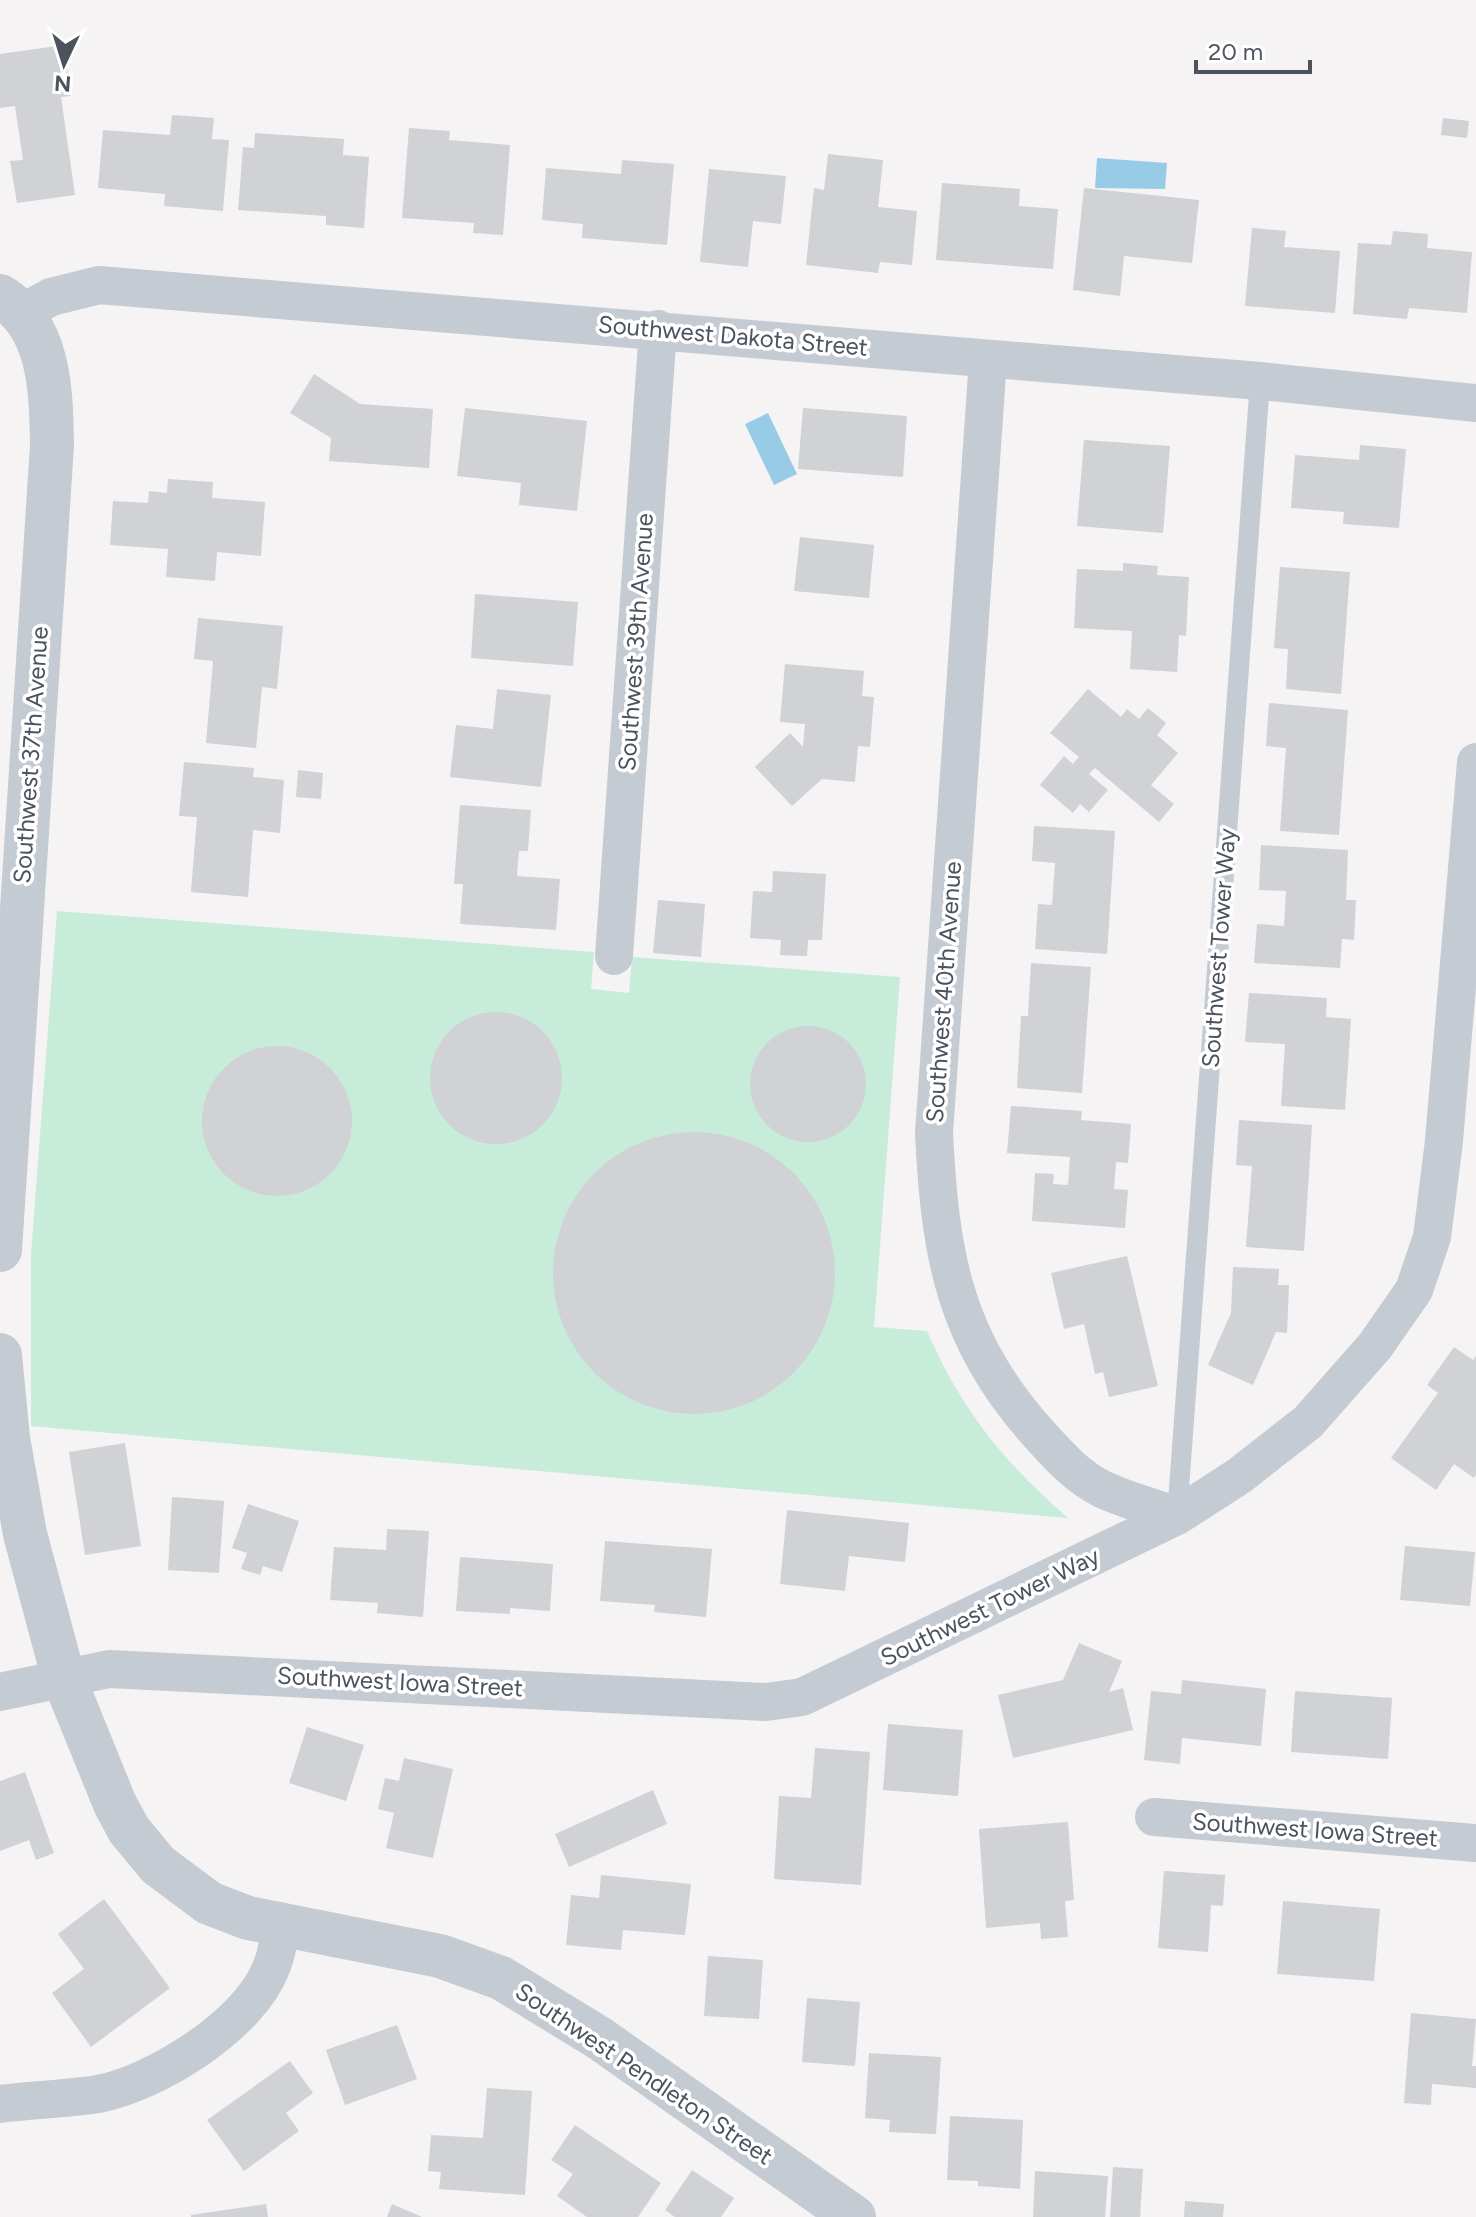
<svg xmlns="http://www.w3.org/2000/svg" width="1476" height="2217" font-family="Figtree,sans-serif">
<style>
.green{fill:#c7edda}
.water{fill:#98cce6}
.building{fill:#d0d2d6}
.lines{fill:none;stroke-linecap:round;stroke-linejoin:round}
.service{stroke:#c5cbd3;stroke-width:20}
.minor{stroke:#c5cbd3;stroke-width:38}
.tertiary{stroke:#c5cbd3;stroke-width:44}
.labels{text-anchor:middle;stroke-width:7;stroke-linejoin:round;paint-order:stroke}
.street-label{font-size:24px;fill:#4c535f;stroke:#fff}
</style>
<rect width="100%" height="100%" fill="#f5f3f3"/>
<!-- green -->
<path class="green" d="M57,911L594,952L591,989L629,993L632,957L900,977L874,1327L927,1331C962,1411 1003,1461 1068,1518L31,1426V1254Z"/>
<!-- water -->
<path class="water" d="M1097,158L1167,163L1165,189L1095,188Z
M768,413L797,474L774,485L745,424Z"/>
<!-- building -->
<path class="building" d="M64,45L71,96L61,97L75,195L17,203L10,161L23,160L15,106L0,108V54Z
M172,115L214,118L212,139L229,140L223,211L164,206L165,194L98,188L103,130L170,135Z
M1443,118L1469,121L1467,138L1441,135Z
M409,128L450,131L449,140L510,145L503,235L473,233L474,223L402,218Z
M255,133L344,139L343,155L369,157L364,228L326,225V216L238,210L243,147L254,148Z
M828,154L883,160L878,207L917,211L912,265L880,262L878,273L806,265L814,188L824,190Z
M622,160L674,164L667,245L582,238L583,224L542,220L546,168L621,174Z
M709,169L786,176L781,224L753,221L748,267L700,262Z
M942,183L1020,189L1019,206L1058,209L1053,269L936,260Z
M1084,188L1199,200L1192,263L1124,256L1120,296L1073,290Z
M1252,228L1286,231L1284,247L1340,251L1335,313L1245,306Z
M1393,231L1428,234L1427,248L1472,252L1467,313L1409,308L1407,319L1353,314L1358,243L1391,245Z
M314,374L360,404L433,409L429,468L329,461L331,438L290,413Z
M465,408L587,421L577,511L519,505L521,483L457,476Z
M803,408L907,416L903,477L798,469Z
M1084,440L1170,446L1163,533L1077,526Z
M1360,445L1406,449L1399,528L1343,524L1344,512L1291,508L1295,455L1359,460Z
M168,479L213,482L212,498L265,502L261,556L217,552L215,581L166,577L168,549L110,545L113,501L148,503L149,491L167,493Z
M800,537L874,545L869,598L794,591Z
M1123,563L1158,566L1157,575L1189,577L1186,636L1179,635L1177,672L1130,669L1132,631L1074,628L1077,569L1123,571Z
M1280,567L1350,572L1341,694L1286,689L1288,649L1274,648Z
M475,594L578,602L573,666L471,658Z
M198,618L283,626L277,689L262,687L256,748L206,743L213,661L194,659Z
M785,664L864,671L862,696L874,697L870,747L858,746L855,782L822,779L792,806L755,767L790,733L803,747L805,724L780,722Z
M497,689L551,695L541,787L450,777L456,725L493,729Z
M1088,689L1121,717L1127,709L1139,719L1148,708L1166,723L1157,735L1178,753L1151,785L1174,804L1159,822L1095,768L1089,774L1108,790L1089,812L1080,804L1073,813L1040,785L1064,756L1073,764L1079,757L1050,733Z
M1269,703L1348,710L1339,835L1280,831L1286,748L1266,746Z
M184,762L254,768L253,777L284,780L280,833L253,830L248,897L191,892L197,817L179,816Z
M298,770L323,773L321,799L296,797Z
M460,805L531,810L528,851H519L517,876L560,879L556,930L460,924L463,884H454Z
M1034,826L1115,831L1107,954L1035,949L1038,904L1052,905L1055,863L1032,861Z
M1261,845L1348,850L1346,900H1356L1354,940L1342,939L1340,968L1254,963L1257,924L1284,926L1286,891L1259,890Z
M773,871L826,874L822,940H808L807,956L780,955L781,940L750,938L753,891L772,892Z
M658,900L705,904L701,957L653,953Z
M1031,963L1091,967L1082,1093L1017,1088L1021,1016H1028Z
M1249,993L1327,998L1326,1017L1351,1019L1345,1110L1281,1106L1285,1044L1245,1042Z
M430 1078a66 66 0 1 1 132 0a66 66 0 1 1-132 0Z
M750 1084a58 58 0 1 1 116 0a58 58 0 1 1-116 0Z
M202 1121a75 75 0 1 1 150 0a75 75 0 1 1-150 0Z
M1011,1106L1082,1111L1081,1120L1131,1124L1128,1163L1116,1162L1114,1189L1128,1190L1125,1228L1032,1221L1035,1173L1054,1174L1053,1184L1068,1185L1070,1157L1007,1153Z
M1239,1120L1312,1125L1304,1251L1246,1247L1252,1166L1236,1165Z
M553 1273a141 141 0 1 1 282 0a141 141 0 1 1-282 0Z
M1127,1256L1158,1386L1109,1397L1103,1372L1095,1374L1084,1324L1064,1329L1051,1273Z
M1233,1267L1279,1269L1278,1285H1289L1287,1333L1276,1332L1253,1385L1208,1365L1231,1313Z
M1454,1347L1473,1360L1476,1356V1475L1474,1478L1454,1464L1436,1490L1391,1458L1438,1393L1427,1385Z
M125,1443L141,1546L85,1555L69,1452Z
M172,1497L224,1501L219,1573L168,1570Z
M248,1504L299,1521L282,1572L263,1566L260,1575L241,1569L247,1553L232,1548Z
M787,1510L909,1523L905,1562L849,1556L845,1591L780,1584Z
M387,1529L429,1531L423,1617L377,1613L378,1603L330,1600L334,1547L386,1550Z
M605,1541L712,1549L706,1617L654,1612L655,1605L600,1601Z
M1405,1546L1475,1552L1470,1606L1400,1600Z
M460,1557L553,1564L550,1611L510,1608V1614L456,1611Z
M1079,1643L1122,1661L1109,1692L1123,1688L1133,1730L1013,1758L998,1695L1063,1680Z
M1182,1680L1266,1689L1261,1746L1182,1738L1180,1764L1144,1760L1151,1691L1181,1694Z
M1295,1691L1392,1698L1388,1759L1291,1752Z
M888,1724L963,1730L958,1796L883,1790Z
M307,1727L364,1745L346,1801L289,1783Z
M815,1748L870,1752L861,1885L774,1879L779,1796L811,1798Z
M404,1758L453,1769L433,1858L386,1848L394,1813L378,1809L385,1778L399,1781Z
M25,1772L54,1853L36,1860L29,1840L0,1851V1781Z
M653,1790L667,1824L569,1867L555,1834Z
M1068,1822L1074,1900L1065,1901L1068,1937L1041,1939L1040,1923L986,1928L979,1829Z
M1164,1871L1225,1875L1223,1906L1211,1905L1208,1952L1158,1948Z
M601,1875L691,1884L685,1935L623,1930L621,1950L566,1945L571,1895L599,1898Z
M104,1899L170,1988L91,2047L52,1993L84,1969L58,1934Z
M1283,1901L1380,1909L1374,1981L1277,1974Z
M708,1956L763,1960L759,2019L704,2016Z
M807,1998L860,2002L855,2066L802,2062Z
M1411,2013L1476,2019L1472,2066H1476V2088L1432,2084L1431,2105L1404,2103Z
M397,2025L417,2079L345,2105L326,2050Z
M869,2053L941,2057L936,2134L889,2132L890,2120L865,2118Z
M290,2061L313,2093L286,2113L299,2131L244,2171L207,2120Z
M487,2088L532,2091L525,2195L439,2189L441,2172L428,2171L431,2135L483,2138Z
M950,2116L1023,2120L1020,2189L978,2186V2181L947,2180Z
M575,2125L661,2183L638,2217H587L557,2196L573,2174L551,2160Z
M1113,2167L1143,2169L1140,2217H1110Z
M692,2170L734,2198L721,2217H675L665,2210Z
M1035,2171L1108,2176L1105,2217H1033Z
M1185,2201L1224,2204L1223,2217H1184Z
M266,2204L268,2217H191V2215Z
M392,2204L422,2217H387Z"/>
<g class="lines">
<!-- service -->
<path class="service" d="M1177,1516L1260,381"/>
<!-- minor -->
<path class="minor" d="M22,313L51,297L99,285L1260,381L1476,403
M988,360L934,1133C940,1254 954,1340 1038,1433C1057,1454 1076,1476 1102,1489C1125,1500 1153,1507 1177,1516
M614,956L658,329
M0,1692L109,1669L766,1702L802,1697L1177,1516L1239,1476L1308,1422L1375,1346L1414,1290L1432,1237L1444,1141L1476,762
M1154,1817L1476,1843
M0,2104C32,2100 66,2099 98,2094C156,2083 249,2025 271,1968C277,1955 278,1940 282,1926"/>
<!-- tertiary -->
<path class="tertiary" d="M0,296C51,326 51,393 52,445L0,1250
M0,1355L8,1438L25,1534L63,1676L115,1804L129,1830L158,1865L209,1903L248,1918L440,1956L501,1978L599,2038L854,2217"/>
</g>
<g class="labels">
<!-- street labels -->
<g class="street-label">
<text transform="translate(733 336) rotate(5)" y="8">Southwest Dakota Street</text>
<text transform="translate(636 642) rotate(-86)" y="8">Southwest 39th Avenue</text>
<text transform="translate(31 755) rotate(-86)" y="8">Southwest 37th Avenue</text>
<text transform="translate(1219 948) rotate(-86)" y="8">Southwest Tower Way</text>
<text transform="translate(944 992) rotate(-86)" y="8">Southwest 40th Avenue</text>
<text transform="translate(990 1607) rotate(-26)" y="8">Southwest Tower Way</text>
<text transform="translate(400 1682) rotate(3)" y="8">Southwest Iowa Street</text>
<text transform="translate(1315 1830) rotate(4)" y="8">Southwest Iowa Street</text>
<text transform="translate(644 2074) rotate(34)" y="8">Southwest Pendleton Street</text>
</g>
</g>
<!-- north arrow -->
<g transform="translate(64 64) rotate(184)" stroke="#ffffff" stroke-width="6" paint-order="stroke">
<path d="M0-6L14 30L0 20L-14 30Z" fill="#4c535f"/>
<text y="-12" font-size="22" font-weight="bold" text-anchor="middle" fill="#4c535f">N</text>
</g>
<!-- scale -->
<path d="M1196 60v12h114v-12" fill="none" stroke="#4c535f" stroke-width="4"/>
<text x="1208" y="60" font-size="24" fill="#4c535f" stroke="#ffffff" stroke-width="6" paint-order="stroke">20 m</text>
</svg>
